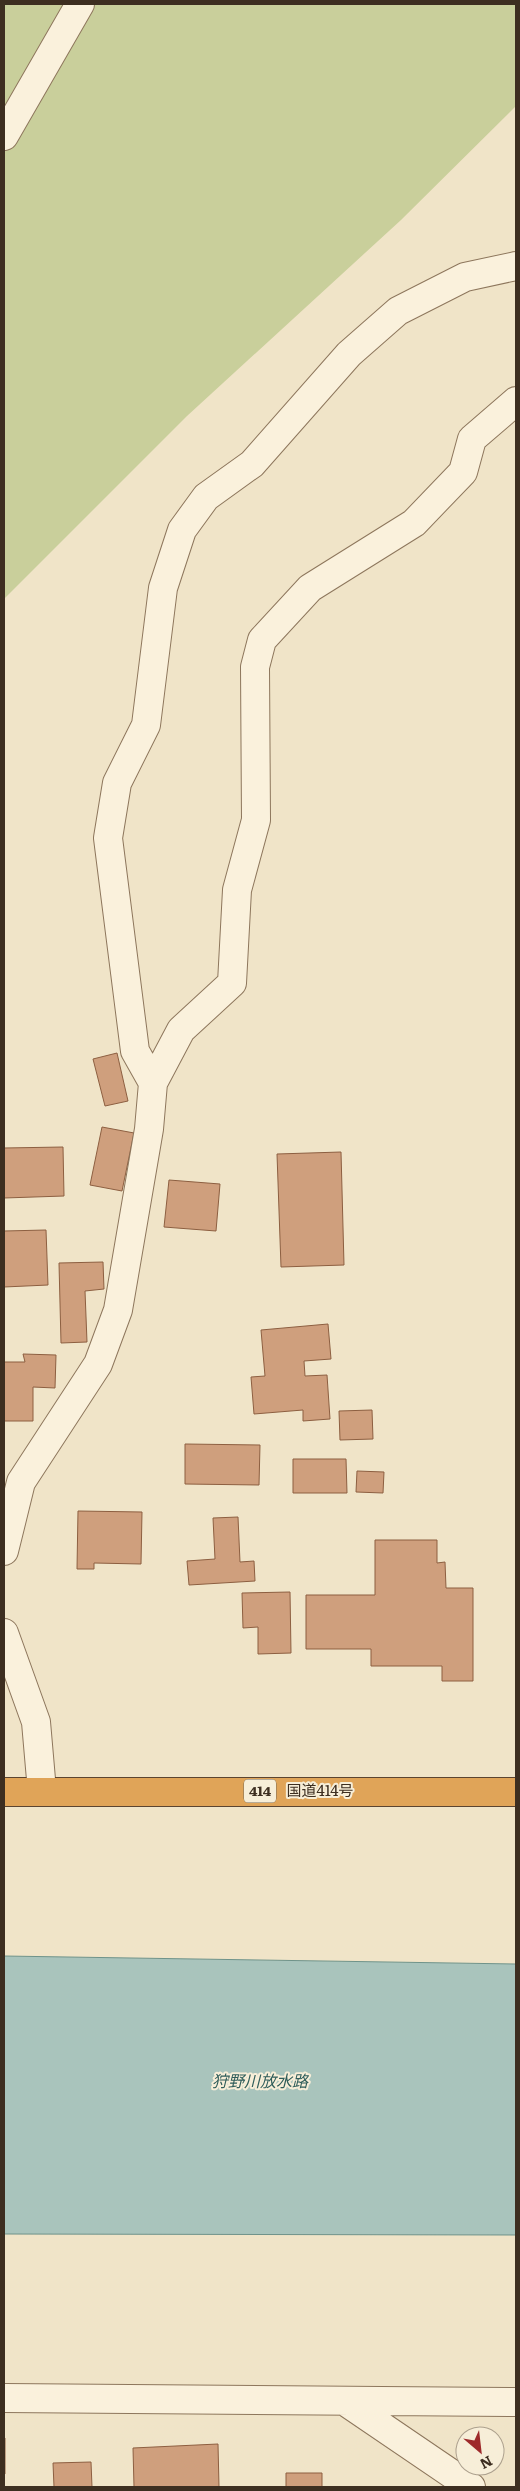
<svg xmlns="http://www.w3.org/2000/svg" width="520" height="2491" font-family="Literata,'Noto Sans JP',serif">
<style>
.green{fill:#c9cf9b}
.water{fill:#a9c4bc;stroke:#6f938a}
.building{fill:#cf9f7d;stroke:#8d5f41}
.lines{fill:none;stroke-linecap:round;stroke-linejoin:round}
.minor-casing{stroke:#8d765c;stroke-width:30}
.highway-casing{stroke:#5b4430;stroke-width:30}
.minor{stroke:#faf1dc;stroke-width:28}
.highway{stroke:#e0a458;stroke-width:28}
.labels{text-anchor:middle;stroke-width:4;stroke-linejoin:round;paint-order:stroke}
.shield{fill:#f7eed8;stroke:#756857;stroke-width:1}
.shield-label{font-size:14px;font-weight:bold;fill:#3d2e20}
.street-label{font-size:15px;fill:#3d2e20;stroke:#f7eed8}
.water-label{font-size:16px;font-style:italic;fill:#2f5d5a;stroke:#f7eed8}
</style>
<rect width="100%" height="100%" fill="#f0e4c8"/>
<!-- green -->
<path class="green" d="M4,4H516V106L401,220L187,416L4,599Z"/>
<!-- water -->
<path class="water" d="M4,1956L516,1964V2235L4,2234Z"/>
<!-- building -->
<path class="building" d="M117,1053L128,1101L105,1106L93,1059Z
M102,1127L134,1133L122,1191L90,1185Z
M63,1147L64,1196L4,1198V1148Z
M341,1152L344,1265L281,1267L277,1154Z
M169,1180L220,1184L216,1231L164,1227Z
M46,1230L48,1285L4,1287V1231Z
M103,1262L104,1289L85,1291L87,1342L61,1343L59,1263Z
M328,1324L331,1359L304,1361L305,1376L327,1375L330,1419L303,1421V1410L254,1414L251,1377L265,1376L261,1330Z
M23,1354L56,1355L55,1388L33,1387V1421H4V1362H25Z
M372,1410L373,1439L340,1440L339,1411Z
M185,1444L260,1445L259,1485L185,1484Z
M293,1459H346L347,1493H293Z
M357,1471L384,1472L383,1493L356,1492Z
M78,1511L142,1512L141,1564L94,1563V1569H77Z
M238,1517L240,1562L254,1561L255,1581L189,1585L187,1561L215,1559L213,1518Z
M375,1540H437V1563L445,1562L446,1588H473V1681H442V1666H371V1649H306V1595H375Z
M290,1592L291,1653L258,1654V1627L243,1628L242,1593Z
M4,2438H5V2474H4Z
M218,2444L219,2487H134L133,2448Z
M91,2462L92,2487H54L53,2463Z
M286,2473H322V2487H286Z"/>
<g class="lines">
<defs>
<path id="minor" d="M4,136L80,4
M153,1083L135,1051L108,838L117,783L146,725L163,588L182,530L206,497L252,464L349,354L398,311L465,277L516,266
M4,1551L21,1482L98,1364L118,1310L149,1129L153,1083L181,1030L232,983L237,890L256,820L255,667L262,640L310,588L414,523L463,472L472,439L516,401
M4,1633L36,1722L42,1791
M4,2398L516,2402
M346,2402L471,2487"/>
<path id="highway" d="M4,1792H516"/>
</defs>
<!-- minor casing -->
<use href="#minor" class="minor-casing"/>
<!-- highway casing -->
<use href="#highway" class="highway-casing"/>
<!-- minor -->
<use href="#minor" class="minor"/>
<!-- highway -->
<use href="#highway" class="highway"/>
</g>
<g class="labels">
<!-- shield labels -->
<rect class="shield" x="244" y="1779.5" width="32" height="23" rx="4"/>
<g class="shield-label">
<text x="260" y="1796">414</text>
</g>
<!-- street labels -->
<g class="street-label">
<text x="320" y="1796">国道414号</text>
</g>
<!-- water labels -->
<g class="water-label">
<text x="260" y="2087">狩野川放水路</text>
</g>
</g>
<!-- border -->
<rect width="520" height="2491" fill="none" stroke="#3d2e20" stroke-width="10"/>
<!-- north arrow -->
<g transform="translate(480 2451) rotate(152)"><circle r="24" fill="#f7eed8" stroke="#ada18e"/>
<path d="M0-4L9 19L0 12L-9 19Z" fill="#9e2a2b"/>
<text y="-8" font-size="14" font-weight="bold" text-anchor="middle" fill="#3d2e20">N</text>
</g>
</svg>
